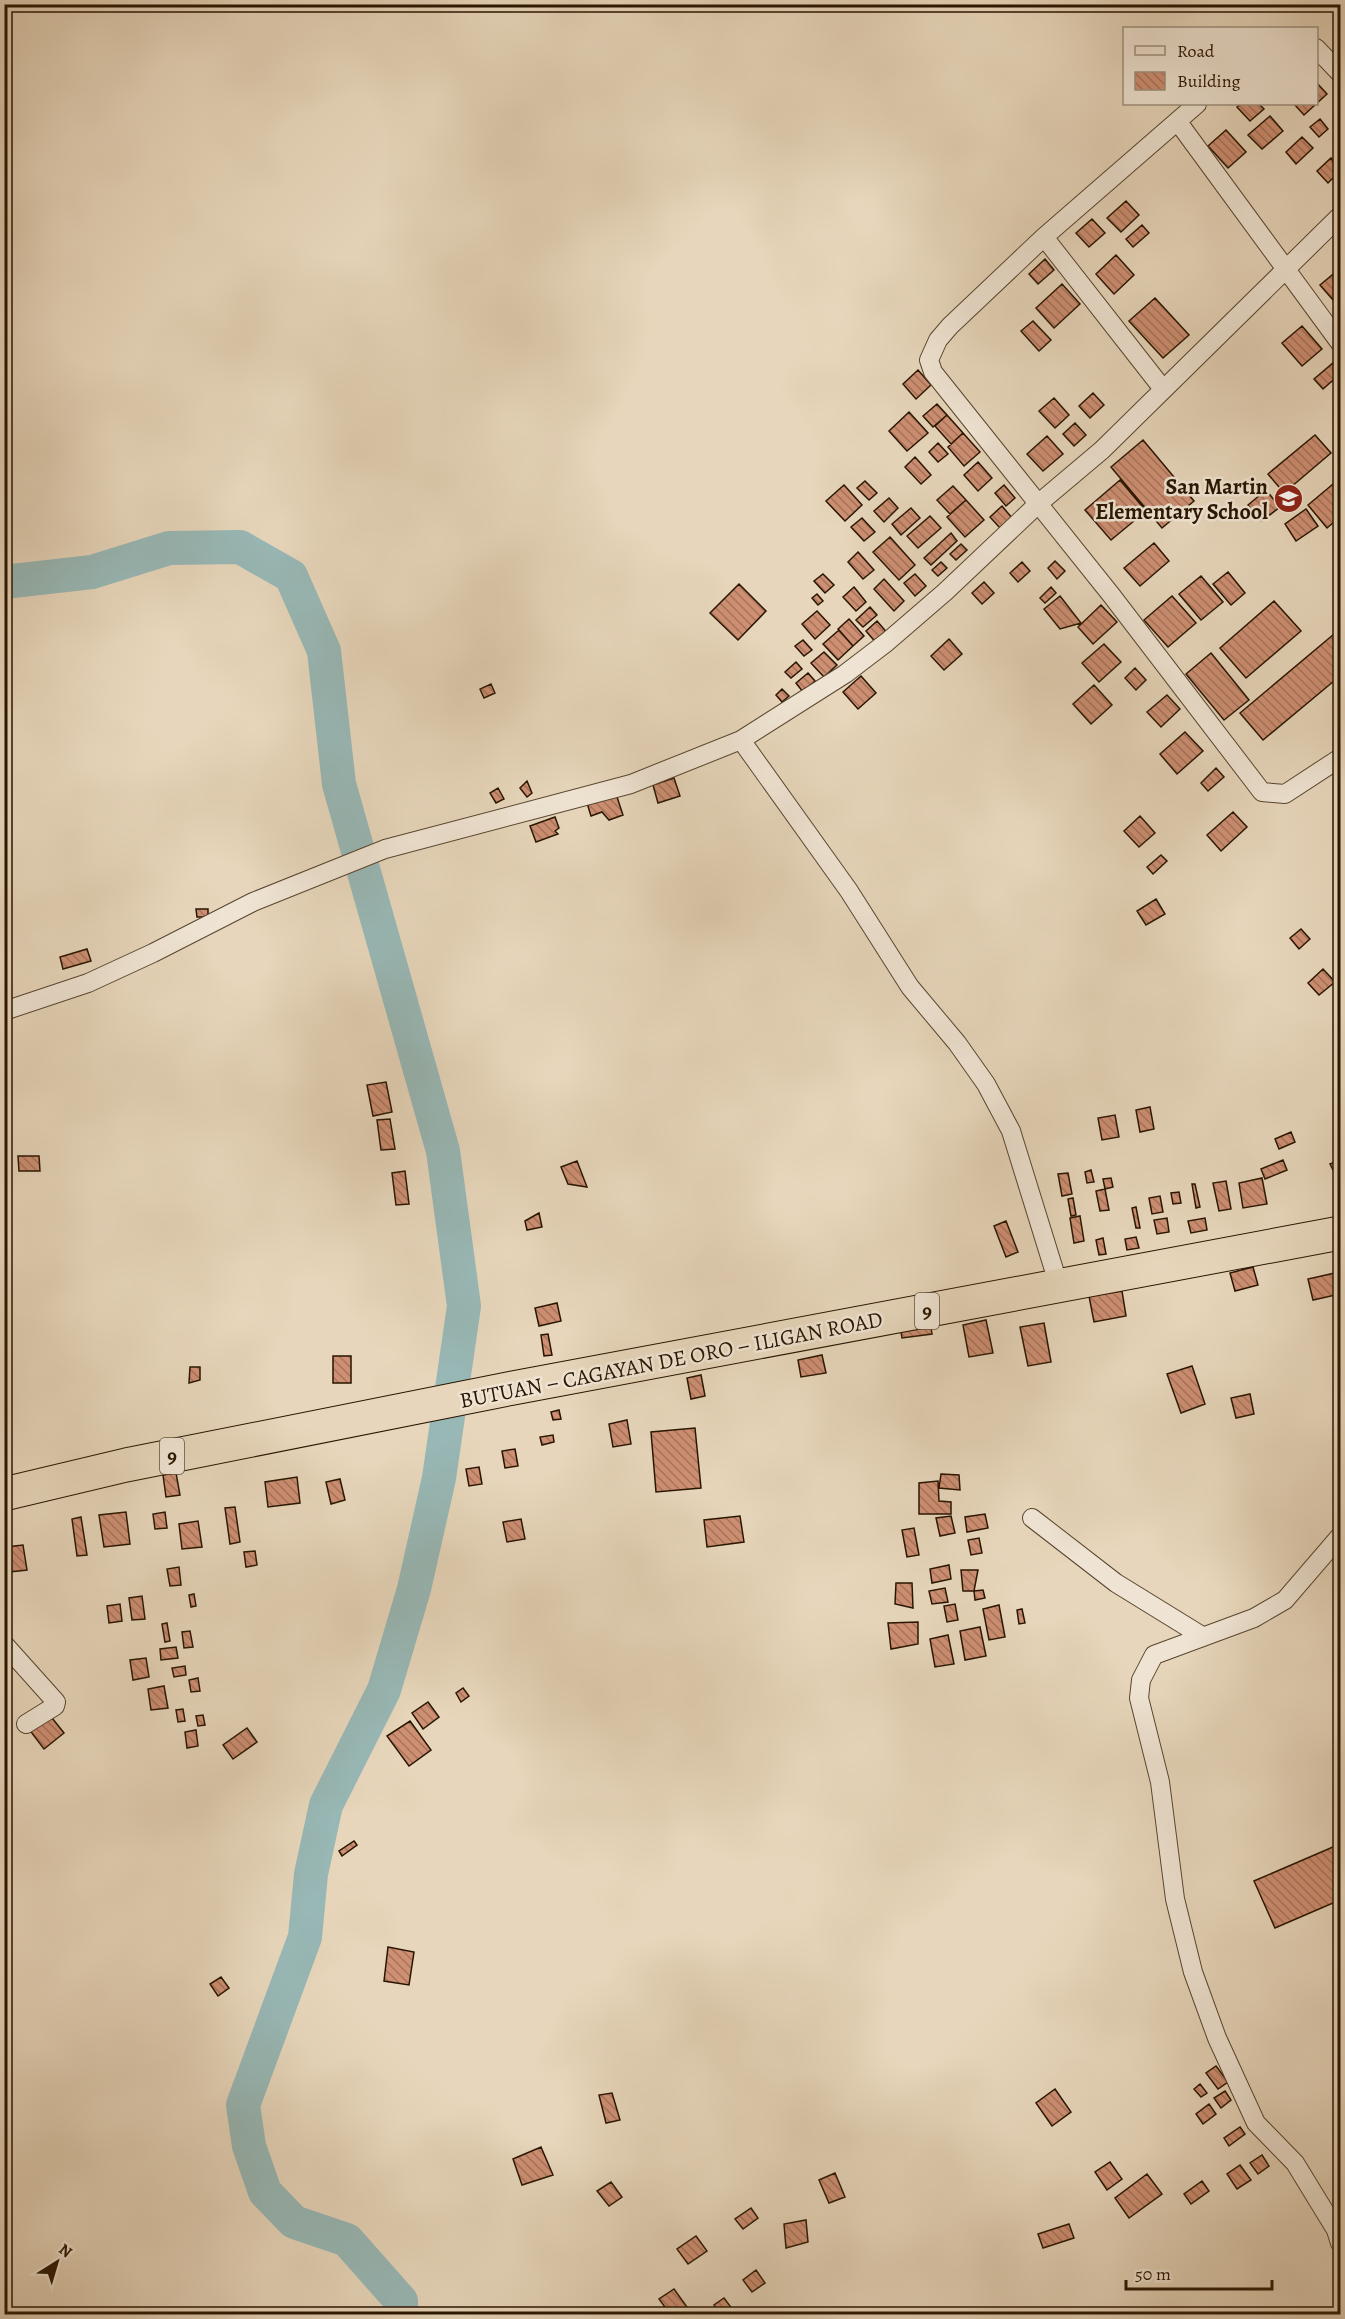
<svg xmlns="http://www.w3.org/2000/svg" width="1345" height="2319" font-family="Alegreya,serif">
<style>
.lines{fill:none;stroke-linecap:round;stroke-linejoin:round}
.river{stroke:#98b8b6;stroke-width:34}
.building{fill:url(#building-back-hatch);stroke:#281500;stroke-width:1.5}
.street-casing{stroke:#58452f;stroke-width:20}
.highway-casing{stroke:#281500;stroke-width:35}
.street{stroke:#efe4d3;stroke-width:18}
.highway{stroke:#e7d6bb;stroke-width:33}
.labels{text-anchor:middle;stroke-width:5;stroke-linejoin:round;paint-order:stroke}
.shield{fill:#efe4d3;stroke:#64533f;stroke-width:1.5}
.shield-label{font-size:21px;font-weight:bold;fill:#281500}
.poi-label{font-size:22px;font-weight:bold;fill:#281500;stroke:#efe4d3;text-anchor:end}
.street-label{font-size:22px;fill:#281500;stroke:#efe4d3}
</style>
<defs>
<pattern id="building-back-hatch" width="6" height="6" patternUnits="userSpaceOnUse" patternTransform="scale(1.5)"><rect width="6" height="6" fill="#ce8f73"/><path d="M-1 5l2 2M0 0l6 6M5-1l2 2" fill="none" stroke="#a7745c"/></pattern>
</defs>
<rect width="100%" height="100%" fill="#e7d6bb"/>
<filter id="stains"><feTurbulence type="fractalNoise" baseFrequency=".00333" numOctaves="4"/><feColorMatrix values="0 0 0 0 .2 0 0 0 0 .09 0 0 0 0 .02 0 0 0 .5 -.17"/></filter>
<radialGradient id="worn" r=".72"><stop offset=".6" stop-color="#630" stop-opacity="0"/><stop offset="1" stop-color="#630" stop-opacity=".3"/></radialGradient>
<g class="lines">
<!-- river -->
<path class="river" d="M4,582L92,572L169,548L240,547L291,576L324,651L339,784L443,1151L464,1306L439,1478L414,1589L384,1690L326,1805L311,1874L305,1937L243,2105L249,2146L265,2192L294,2222L347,2240L401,2301V2314"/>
</g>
<!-- building -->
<path class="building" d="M1316,82L1327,94L1304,115L1294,104H1316Z
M1241,104H1259L1264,109L1250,121L1237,107Z
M1270,116L1283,131L1262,149L1248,135Z
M1320,119L1328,129L1319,137L1310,127Z
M1226,130L1246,152L1228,168L1208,146Z
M1302,137L1313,148L1296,164L1286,152Z
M1331,158L1340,171L1328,183L1317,171Z
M1126,201L1139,215L1121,232L1107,218Z
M1092,219L1105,233L1089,247L1076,233Z
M1142,225L1149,233L1133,247L1126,239Z
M1116,255L1134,275L1114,294L1096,274Z
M1045,259L1054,270L1038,284L1029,274Z
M1337,271L1340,276V294L1333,300L1320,285Z
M1062,284L1080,304L1054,328L1036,308Z
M1155,298L1189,335L1163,358L1129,321Z
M1033,321L1051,340L1039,351L1021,331Z
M1302,326L1322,349L1302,366L1282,343Z
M1333,363L1340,374L1323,389L1314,379Z
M918,370L931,385L916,399L903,384Z
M1093,393L1104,405L1090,418L1079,406Z
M1054,398L1069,415L1055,428L1039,411Z
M937,404L947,415L933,427L923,416Z
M909,412L928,433L907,451L889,431Z
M947,415L963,433L951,444L935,426Z
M1075,423L1086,435L1074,446L1063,434Z
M963,433L980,452L964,466L948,447Z
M1315,435L1331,453L1284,493L1268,474Z
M1047,436L1063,454L1043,471L1027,454Z
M1143,440L1194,501L1162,528L1111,467Z
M938,443L948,454L938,462L929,452Z
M915,457L931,475L921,484L905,467Z
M978,462L992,478L978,491L964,475Z
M1339,479L1340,517L1327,528L1308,505Z
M1120,480L1146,511L1111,540L1085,510Z
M865,481L877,493L869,500L857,488Z
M844,485L862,505L845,521L826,501Z
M1004,485L1015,498L1006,506L995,493Z
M953,486L966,500L950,514L937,500Z
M1266,490L1280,507L1262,521L1248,505Z
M889,498L898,508L884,522L874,511Z
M966,500L984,520L965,537L947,517Z
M1002,506L1012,518L1000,528L990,517Z
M911,508L920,518L901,535L892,524Z
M1306,509L1318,526L1296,541L1285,524Z
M930,516L941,528L918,548L907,536Z
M862,518L875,532L864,541L851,527Z
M951,533L957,541L931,565L924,558Z
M890,537L915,565L899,580L873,552Z
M1154,543L1169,561L1140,586L1124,568Z
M961,544L967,550L956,560L950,554Z
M858,552L874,570L863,579L848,562Z
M1055,561L1065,571L1057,579L1048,568Z
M941,562L947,568L938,576L932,570Z
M1022,562L1030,571L1018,582L1010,573Z
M1228,572L1245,593L1231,605L1213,584Z
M823,574L834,585L825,593L814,581Z
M915,574L926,586L915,596L904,583Z
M1201,576L1223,602L1201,620L1179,594Z
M884,579L904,601L894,611L874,589Z
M984,582L994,593L982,604L972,593Z
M739,584L766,611L738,640L710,613Z
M854,587L866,602L856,611L843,597Z
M1051,587L1056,593L1045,603L1040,598Z
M817,594L823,601L818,605L812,598Z
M1060,596L1081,623L1060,629L1044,609Z
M1172,596L1196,623L1168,647L1144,620Z
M1274,601L1301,631L1246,678L1220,648Z
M1101,605L1117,622L1093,644L1078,627Z
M870,607L877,615L863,627L856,620Z
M817,611L830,625L815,639L802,624Z
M849,619L864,636L853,646L838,629Z
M877,621L889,635L878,645L866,631Z
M1340,629V676L1263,740L1240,713Z
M839,630L853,646L838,660L823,644Z
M949,639L962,654L944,670L931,656Z
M803,640L812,650L804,656L795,646Z
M1104,644L1121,662L1099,682L1082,663Z
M824,652L837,665L824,677L811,663Z
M1211,653L1249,700L1224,720L1186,674Z
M796,662L802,669L791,678L785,672Z
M1135,668L1146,680L1136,690L1125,678Z
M808,673L815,681L803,692L796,683Z
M861,676L876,693L858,709L843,692Z
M491,684L495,693L484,698L480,689Z
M1094,685L1112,705L1091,724L1073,704Z
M782,689L789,696L782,702L776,695Z
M1167,695L1180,709L1161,727L1147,712Z
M1185,732L1203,751L1177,774L1160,754Z
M1216,768L1224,777L1208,791L1201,783Z
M674,778L680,796L658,803L653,785Z
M527,781L532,793L527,797L520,788Z
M498,788L504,799L496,803L490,793Z
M616,794L623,815L609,820L602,812L591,816L587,803Z
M1233,812L1247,827L1221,851L1207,835Z
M1140,816L1155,833L1139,847L1124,831Z
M555,817L559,828L555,831L558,834L536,842L530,826Z
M1161,855L1167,861L1153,874L1147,867Z
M1156,899L1165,914L1146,925L1137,911Z
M196,909H208V917H197Z
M1301,929L1310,939L1299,949L1290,938Z
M87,949L91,961L63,969L60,957Z
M1323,969L1335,982L1319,995L1308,983Z
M386,1082L392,1112L373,1116L367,1085Z
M1150,1107L1154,1129L1140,1132L1136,1110Z
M1115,1115L1119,1137L1102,1140L1098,1118Z
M390,1119L395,1149L381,1150L377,1120Z
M1291,1132L1295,1142L1279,1149L1275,1139Z
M18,1156H39L40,1171H19Z
M1283,1160L1287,1170L1265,1179L1261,1169Z
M1340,1160V1169L1334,1172L1330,1164Z
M577,1161L587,1187L568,1184L561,1167Z
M1091,1170L1094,1182L1087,1183L1085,1172Z
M405,1171L409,1204L396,1205L392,1173Z
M1068,1173L1072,1194L1062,1196L1058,1174Z
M1111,1178L1113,1187L1105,1189L1103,1179Z
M1262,1178L1267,1204L1243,1208L1239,1183Z
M1226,1181L1231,1209L1219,1211L1213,1183Z
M1192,1184H1195L1200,1207L1196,1208Z
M1105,1189L1109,1210L1100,1211L1096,1191Z
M1179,1192L1181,1203L1173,1204L1171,1193Z
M1160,1196L1163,1212L1152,1214L1149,1198Z
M1073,1198L1076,1215L1071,1216L1068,1199Z
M1136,1207L1140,1228H1136L1132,1208Z
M539,1213L542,1227L527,1230L525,1221Z
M1080,1216L1084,1241L1074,1243L1070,1218Z
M1167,1218L1169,1232L1157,1234L1154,1220Z
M1205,1218L1207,1230L1191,1233L1188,1221Z
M1006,1221L1018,1252L1006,1257L994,1226Z
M1136,1237L1139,1248L1127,1250L1125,1239Z
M1103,1238L1106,1254L1099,1255L1096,1240Z
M1253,1267L1258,1285L1235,1291L1230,1273Z
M1335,1273L1340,1294L1313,1300L1308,1279Z
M1122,1291L1126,1316L1094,1322L1089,1296Z
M557,1303L561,1321L539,1326L535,1308Z
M929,1315L932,1334L902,1338L899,1319Z
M986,1320L993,1353L969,1357L963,1325Z
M1044,1323L1051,1362L1028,1366L1020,1327Z
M548,1334L552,1355L544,1356L541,1335Z
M822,1355L826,1373L801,1377L798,1360Z
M333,1356H351V1383H333Z
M1192,1366L1205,1404L1181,1413L1167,1374Z
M190,1367H200V1380L189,1383Z
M701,1375L705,1396L691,1399L687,1378Z
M1250,1394L1254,1414L1236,1418L1231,1398Z
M559,1410L561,1419L553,1420L551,1412Z
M627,1420L631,1444L613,1447L609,1424Z
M695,1428L701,1488L656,1492L651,1432Z
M553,1435L554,1442L542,1445L540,1437Z
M515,1449L518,1466L505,1468L502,1451Z
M479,1467L482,1484L469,1486L466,1469Z
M176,1473L180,1495L166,1497L163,1475Z
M941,1474L959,1475L960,1490L939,1488Z
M297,1477L300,1503L268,1507L265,1482Z
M340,1479L345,1500L331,1504L326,1482Z
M938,1481L939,1501L951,1502V1514H919V1483Z
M235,1507L240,1542L230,1544L225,1508Z
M126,1512L130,1544L104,1547L99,1515Z
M165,1512L167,1528L155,1529L153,1514Z
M985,1514L988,1528L967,1532L965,1517Z
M740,1516L744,1542L707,1547L704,1520Z
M951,1516L955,1533L940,1536L936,1518Z
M81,1517L87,1555L77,1556L72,1519Z
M521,1519L525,1539L507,1542L503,1522Z
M198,1521L202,1547L182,1549L179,1524Z
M914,1528L919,1555L907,1557L902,1530Z
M979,1538L982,1553L971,1555L968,1540Z
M23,1545L27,1570L10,1572L6,1547Z
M255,1551L257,1565L246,1567L244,1552Z
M949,1565L951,1579L932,1583L930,1569Z
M179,1567L181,1585L170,1586L167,1569Z
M961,1570H978L974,1591H963Z
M896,1583H912L913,1608L895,1604Z
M945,1588L948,1602L932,1604L929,1591Z
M983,1590L985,1598L975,1600L974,1591Z
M194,1594L196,1606L191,1607L189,1595Z
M142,1596L145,1619L132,1620L129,1598Z
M120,1604L122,1621L109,1623L107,1606Z
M955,1604L958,1620L947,1622L944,1606Z
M999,1605L1005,1637L989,1640L983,1609Z
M1022,1609L1025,1623L1019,1624L1017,1610Z
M918,1622V1644L891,1649L888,1623Z
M167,1623L170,1641L165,1642L162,1624Z
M980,1627L986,1656L965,1660L960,1631Z
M190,1631L193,1647L184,1648L182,1632Z
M948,1635L954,1664L935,1667L930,1639Z
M176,1647L178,1658L161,1660L160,1649Z
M146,1658L149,1677L133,1680L130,1660Z
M185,1666L186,1675L174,1677L172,1668Z
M198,1678L200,1691L191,1692L189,1680Z
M164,1686L168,1708L151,1710L148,1689Z
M463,1688L469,1696L461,1702L456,1693Z
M428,1702L439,1717L423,1729L412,1713Z
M183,1709L185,1721L178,1722L176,1710Z
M48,1713L64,1733L44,1749L28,1728Z
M203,1715L205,1725L198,1726L196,1716Z
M410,1721L431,1750L409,1766L387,1736Z
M247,1728L257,1742L233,1759L223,1745Z
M196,1730L198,1746L187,1748L185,1732Z
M354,1841L357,1845L342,1856L339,1851Z
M1340,1844V1900L1275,1928L1254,1881Z
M388,1947L414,1952L409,1985L384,1981Z
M221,1977L229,1988L218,1996L210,1984Z
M1216,2066L1228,2082L1218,2089L1206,2073Z
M1200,2084L1207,2093L1201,2097L1194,2089Z
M1055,2089L1071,2112L1052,2126L1036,2103Z
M1225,2091L1231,2100L1221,2108L1214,2098Z
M612,2093L620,2120L606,2123L599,2095Z
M1209,2104L1216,2114L1203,2124L1196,2114Z
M1240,2127L1245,2134L1229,2146L1224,2138Z
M541,2147L553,2175L522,2185L513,2159Z
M1262,2155L1269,2166L1258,2174L1250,2163Z
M1110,2162L1122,2179L1107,2190L1095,2172Z
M1240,2165L1251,2180L1237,2189L1227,2174Z
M835,2173L845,2197L829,2203L819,2180Z
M1147,2174L1162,2194L1129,2218L1115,2198Z
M1202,2181L1209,2191L1191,2204L1184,2194Z
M611,2182L622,2197L609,2206L597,2191Z
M751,2208L758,2218L743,2229L735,2219Z
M806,2220L808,2242L786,2248L784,2224Z
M1069,2224L1074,2238L1043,2248L1038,2234Z
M696,2236L707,2251L688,2264L677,2249Z
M756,2270L765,2283L752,2292L743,2280Z
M674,2289L692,2314H670L659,2299Z
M724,2298L736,2314H721L714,2305Z"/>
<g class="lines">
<defs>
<path id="street" d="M1316,48L1340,73
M1197,104L1044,237L950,326L938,340L929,360L933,372L1112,596L1262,792L1285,794L1340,758
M1178,122L1340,343
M1044,237L1163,389
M741,740L849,891L910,987L957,1043L986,1084L1011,1131L1059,1286
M4,1011L88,983L153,953L253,902L385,849L631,784L741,740L845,674L887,642L945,592L1038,504L1102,450L1340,216
M1032,1518L1116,1583L1202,1636
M1340,1536L1285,1600L1254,1618L1154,1655L1141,1680L1139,1698L1160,1782L1175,1899L1193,1972L1217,2038L1256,2123L1295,2163L1336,2230L1340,2243
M4,1644L56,1702L55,1706L26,1724"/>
<path id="highway" d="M4,1494L126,1465L513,1388L1340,1233"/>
</defs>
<!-- street casing -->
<use href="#street" class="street-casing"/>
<!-- highway casing -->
<use href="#highway" class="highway-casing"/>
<!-- street -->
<use href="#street" class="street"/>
<!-- highway -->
<use href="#highway" class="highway"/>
</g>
<!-- icons -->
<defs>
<symbol id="school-disc" viewBox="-11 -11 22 22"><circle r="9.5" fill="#8f2418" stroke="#efe4d3"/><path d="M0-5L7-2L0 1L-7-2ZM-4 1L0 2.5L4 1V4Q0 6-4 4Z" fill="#fff"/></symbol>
</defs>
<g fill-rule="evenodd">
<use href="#school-disc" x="1272" y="482" width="33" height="33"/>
</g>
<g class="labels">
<!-- shield labels -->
<g class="shield">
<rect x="915" y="1293" width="24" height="36" rx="4.5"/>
<rect x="160" y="1438" width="24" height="36" rx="4.5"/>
</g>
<g class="shield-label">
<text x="927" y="1318">9</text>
<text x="172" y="1463">9</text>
</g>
<!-- poi labels -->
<g class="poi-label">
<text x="1268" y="494">San Martin<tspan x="1268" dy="25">Elementary School</tspan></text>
</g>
<!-- street labels -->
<g class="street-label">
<text transform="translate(671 1359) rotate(-11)" y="8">BUTUAN – CAGAYAN DE ORO – ILIGAN ROAD</text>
</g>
</g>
<!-- margin -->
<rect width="1345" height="2319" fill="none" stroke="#e7d6bb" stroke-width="24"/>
<rect x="6" y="6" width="1333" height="2307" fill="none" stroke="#281500" stroke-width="3"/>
<rect x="12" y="12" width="1321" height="2295" fill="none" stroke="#281500" stroke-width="1.5"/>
<!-- legend -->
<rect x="1123" y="27" width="195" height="78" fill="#efe4d3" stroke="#9f917f" stroke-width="1.5"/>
<rect x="1135" y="46" width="30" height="9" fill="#efe4d3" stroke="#9f917f" stroke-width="1.5"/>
<text x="1177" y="57" font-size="18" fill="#281500">Road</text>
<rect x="1135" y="72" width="30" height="18" fill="url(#building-back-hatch)" stroke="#9f917f" stroke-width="1.5"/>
<text x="1177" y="87" font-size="18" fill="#281500">Building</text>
<!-- north arrow -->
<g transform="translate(57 2262) rotate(37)" stroke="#efe4d3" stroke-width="4.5" paint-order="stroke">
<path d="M0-4.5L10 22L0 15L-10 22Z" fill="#281500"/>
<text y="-9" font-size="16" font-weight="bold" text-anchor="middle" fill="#281500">N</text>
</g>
<!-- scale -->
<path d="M1126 2280v9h146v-9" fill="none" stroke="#281500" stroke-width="3"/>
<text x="1135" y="2280" font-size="18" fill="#281500" stroke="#efe4d3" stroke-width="4.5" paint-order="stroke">50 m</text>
<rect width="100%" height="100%" filter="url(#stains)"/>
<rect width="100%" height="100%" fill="url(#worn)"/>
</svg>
